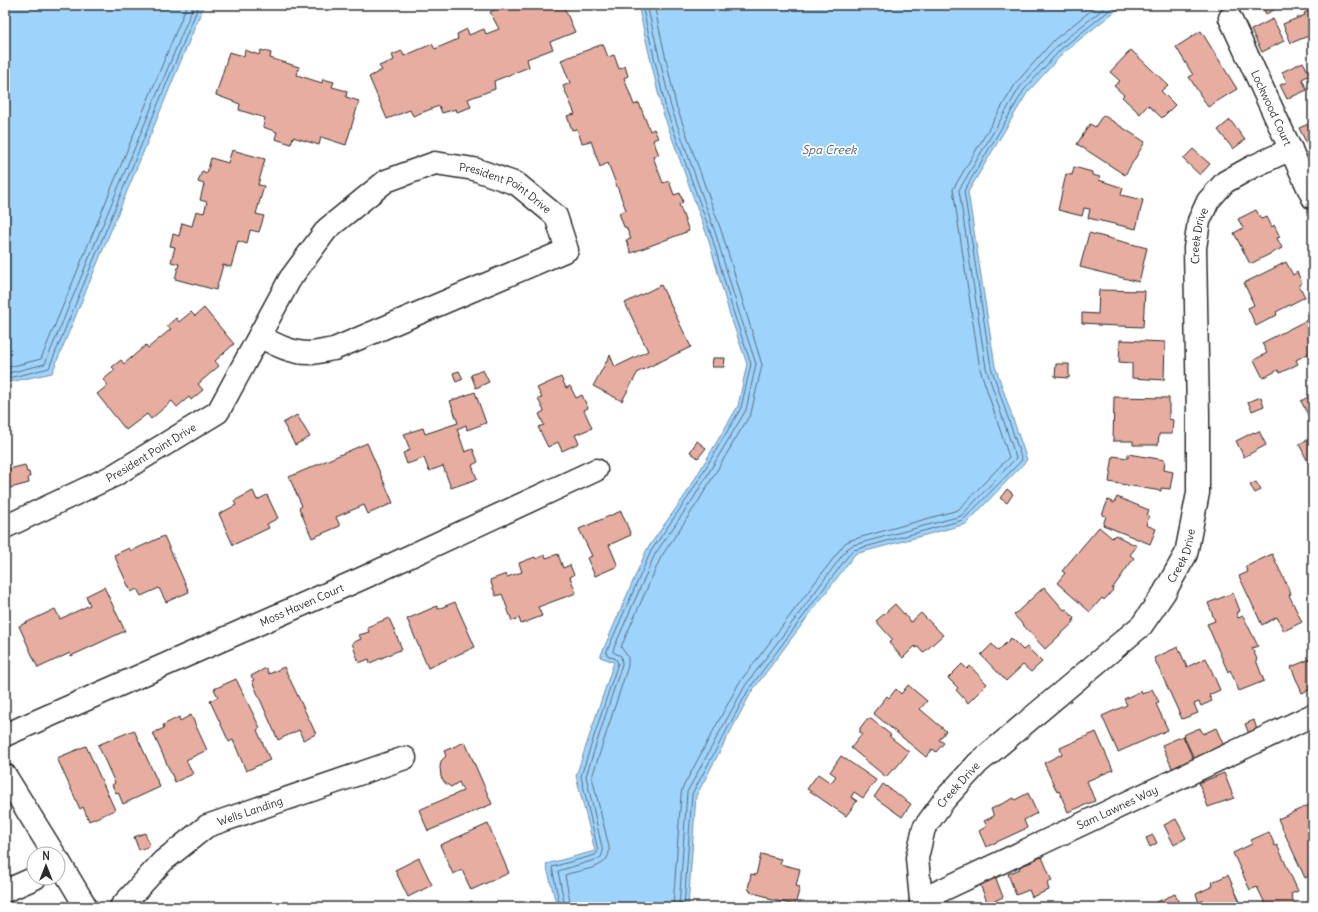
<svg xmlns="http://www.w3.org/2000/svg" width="1318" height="912" font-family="Delius,sans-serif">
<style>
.water{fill:#9ed3fc;stroke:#7090a8}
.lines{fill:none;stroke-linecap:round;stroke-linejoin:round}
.shore{stroke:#596e7f;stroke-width:1}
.building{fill:#e6ada0;stroke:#2b2b2b}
.street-casing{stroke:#2b2b2b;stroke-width:25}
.street{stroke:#fff;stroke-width:22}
.labels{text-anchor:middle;stroke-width:3.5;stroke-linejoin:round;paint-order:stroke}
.street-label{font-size:11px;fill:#2b2b2b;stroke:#fff}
.water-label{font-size:12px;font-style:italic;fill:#4e5d6a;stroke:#fff}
</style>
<rect width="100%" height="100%" fill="#fff"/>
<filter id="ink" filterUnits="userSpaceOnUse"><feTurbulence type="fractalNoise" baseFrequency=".025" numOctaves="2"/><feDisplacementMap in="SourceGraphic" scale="8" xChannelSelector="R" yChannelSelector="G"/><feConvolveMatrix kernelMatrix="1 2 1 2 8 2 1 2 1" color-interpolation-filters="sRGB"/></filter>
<g filter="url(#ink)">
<!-- water -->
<path class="water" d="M5,5H204L52,373L5,383Z
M638,5H1123L1064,52L1027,93L968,192L995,366L1027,460L966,524L855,554L752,691L696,796L688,907H557L546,864L595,851L576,776L614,662L600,657L647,549L686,494L738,406L747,364L729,312L708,238L662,110Z"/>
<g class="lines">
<!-- shore -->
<path class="shore" d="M5,368L41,359L187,5
M5,374L45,364L194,5
M5,379L49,368L199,5
M560,907L552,867L595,855L598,851L581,776L618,663L616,659L607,655L606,653L651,551L689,496L741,408L751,364L733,311L712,237L666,109L642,5
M565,907L558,871L598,859L601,857L603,852L586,776L622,664L621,656L613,652V650L655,554L693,499L746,410L756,364L738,309L716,235L671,107L647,5
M571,907L565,875C580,869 612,870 609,847L592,777L628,666V657L621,647L661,557L698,502L751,413L762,365L722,233L676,105L654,5
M673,907L681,795L682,789L739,683L845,543L851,540L958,510L1009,457L980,369L953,189L1016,83L1054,40L1098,5
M679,907L687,792L745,686L847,549L853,545L961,516L1016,458L986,368L959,190L1020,87L1058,45L1108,5
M684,907L692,794L749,689L851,552L854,550L963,520L1022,460L991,367L964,191L1024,90L1061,49L1116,5"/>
</g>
<!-- building -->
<path class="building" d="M505,5H563L575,32L550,42L553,49L527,59L529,67L494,81L495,89L468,99L471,107L457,112L456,109L442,113L439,106L413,116L410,110L387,119L369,77L382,70L379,66L394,60L392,55L402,51L404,56L432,44L435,49L458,39L457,34L467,29L469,35L484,29L486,34L499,29L490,12Z
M1261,5H1283L1266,14Z
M1313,9V34L1312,32L1310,34L1311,35L1291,43L1283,24L1305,15L1304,13Z
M1273,19L1284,41L1262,52L1251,30Z
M1201,31L1237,89L1208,107L1189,77L1193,75L1176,47Z
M603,44L608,57L614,55L619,69L625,66L628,76L624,78L634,105L639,103L650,131L654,129L658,138L653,140L659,155L653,157L663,183L669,181L674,195L680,193L683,202L679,204L689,231L631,253L626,240L631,239L626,227H624L619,213L626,210L608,163L600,167L591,141L582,143L577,129L572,130L567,116L575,114L563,86L570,83L561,60Z
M245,50L259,55L261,50L271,53L270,58L299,67L297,75L322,83L323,79L334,82L332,87L347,91L346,97L359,101L346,145L321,137L319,145L293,137L291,144L275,139L277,132L263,127L265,118L239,110L240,104L216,95L229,52L244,56Z
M1131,50L1168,85L1161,91L1175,105L1162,118L1148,105L1140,114L1122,97L1124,95L1114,86L1120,81L1110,72Z
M1303,62L1310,75L1302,79L1307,90L1287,99L1280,85L1287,82L1282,72Z
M1103,115L1145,142L1125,175L1077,144L1090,124L1095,127Z
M1230,120L1245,140L1233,149L1218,130Z
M1313,122V146L1309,148L1299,128Z
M1193,149L1210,164L1200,175L1183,159Z
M232,150L265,159L258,185L264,186L256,214L264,216L259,232L250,230L247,244L238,241L231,267L223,265L216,290L175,279L179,264L171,262L175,247L170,246L173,234L179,236L182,223L192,226L196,211L204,213L207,202L200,200L204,184L198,182L202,171L207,173L211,158L228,163Z
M1074,167L1092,172V175L1100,177L1099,180L1123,188L1121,195L1143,200L1136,229L1088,218L1090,209L1084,208L1082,216L1058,210L1066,174L1072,175Z
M1256,210L1261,219L1267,217L1272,227L1274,225L1280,237L1277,238L1282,248L1250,264L1234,233L1243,228L1238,219Z
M1089,233L1147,248L1139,282L1080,267Z
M1286,262L1293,275L1297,272L1302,283L1299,285L1305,297L1276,312L1277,315L1256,326L1248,308L1254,305L1244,283Z
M661,285L691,347L638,372L622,401L593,386L610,355L615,367L648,351L625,303Z
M1099,290L1145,291L1143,327L1097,325L1098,324L1082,323V313L1098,314Z
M204,308L234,344L215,361L219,366L198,384L203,390L191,400L189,397L177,407L172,401L151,419L147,414L126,430L97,394L108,385L103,380L115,370L112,367L121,360L124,364L146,345L148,348L171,329L167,326L176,318L179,322L191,312L195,316Z
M1313,317V351L1296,360L1298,364L1280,373L1278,370L1263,378L1254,360L1267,353L1262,343Z
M1120,340L1165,342L1164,380L1132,378V363L1119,362Z
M713,358H725L724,367H712Z
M1056,364H1069V378L1055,377Z
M483,370L489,382L476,388L471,375Z
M459,371L463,379L456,382L453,373Z
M561,377L566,388L570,386L576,398L582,395L588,408L584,410L592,428L575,435L579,443L562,451L558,442L548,447L538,427L544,425L539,414L544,411L538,399L542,398L537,388Z
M475,392L486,423L467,430L466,425L457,429L465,452L473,449L478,462L472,465L477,479L451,488L443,466L429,471L424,458L407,464L403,453L410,450L404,434L423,428L425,434L458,423L450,401Z
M1313,394V422L1312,423L1301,401Z
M1114,397L1169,398V419L1173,420L1172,434H1159L1158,445H1133V441H1113Z
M1261,397L1264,406L1252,411L1248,402Z
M297,415L310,437L295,445L283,423Z
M1259,431L1266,445L1244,457L1236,441L1254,432L1255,433Z
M1313,437V463L1309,464L1299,444Z
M697,441L706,448L698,458L690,452Z
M367,443L393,503L368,514L364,505L336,517L340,526L312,538L299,508L302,506L289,477Z
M1128,454L1165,460L1164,470L1173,472L1170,489L1161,488V491L1109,482L1113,456L1128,458Z
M25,465L27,472H29L30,477H28L29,483L7,489L5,481V470Z
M1256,482L1261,490L1255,493L1250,485Z
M1007,489L1013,494L1007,503L1000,498Z
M253,491L257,500L267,495L278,518L267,524L269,528L233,545L219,514L236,505L234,501Z
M1117,497L1149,510L1147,515L1149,516L1146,525L1156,529L1150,544L1103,525L1106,516L1102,515L1108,500L1114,503Z
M621,511L631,535L609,545L618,566L595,576L587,558L592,556L579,529Z
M1099,527L1112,538L1115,535L1137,546L1130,555L1134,558L1112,589L1113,590L1104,600L1102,598L1090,612L1057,583L1065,573L1062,571Z
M164,536L189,592L166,602L159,588L141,596L137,589L131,592L114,555L129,548L131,551Z
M558,554L563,568L570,565L574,575L570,577L576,593L538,607L542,616L521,624L519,618L512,621L502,594L496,596L490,580L506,574L507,577L522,572L519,563L535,557L536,559L545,555L546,558Z
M1272,554L1291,594L1289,595L1302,622L1284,631L1277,617L1262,625L1239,576L1248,572L1245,567Z
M104,587L125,631L71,656L70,653L38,668L19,626L55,609L60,619L90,605L86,596Z
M1044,587L1064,610L1066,609L1074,618L1073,620L1074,622L1045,649L1014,615Z
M1233,593L1240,611L1236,613L1238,618L1243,616L1258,646L1252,648L1257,659L1256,660L1264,681L1239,691L1230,670L1228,672L1207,624L1215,621L1208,603Z
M455,602L475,647L428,668L407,619L437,606L438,609Z
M895,604L911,622L921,613L943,635L923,653L918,647L916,648L915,646L903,658L889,643L893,640L876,621Z
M389,618L402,649L370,663L369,659L359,663L352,643L361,639L359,635L369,632L367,627Z
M1011,638L1023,650L1027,647L1042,662L1031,672L1023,665L1006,681L981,655L992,644L998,651Z
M1178,647L1187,667L1206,658L1220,690L1209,695L1212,701L1201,706L1199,702L1194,704L1198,713L1182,719L1154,658Z
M1313,658V688L1302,693L1291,667Z
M962,664L967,669L970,666L987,684L968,703L956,690L958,688L948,678Z
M284,667L316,734L303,740L299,730L278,740L252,681L254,680L251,676L266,668L269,674Z
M236,679L260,728L257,730L270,760L246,771L233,740L229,742L210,701L218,697L214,689Z
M908,685L927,701L920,709L946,731L939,740L944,743L936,752L933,749L926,757L873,713L887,696L889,698L896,689L901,694Z
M1152,689L1159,702L1156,704L1168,730L1118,752L1102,716L1127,705L1124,699L1141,691L1142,694Z
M191,715L207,750L186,760L193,774L175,782L153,733L164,728L163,725L179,717L180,721Z
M867,719H871L891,735L889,736L909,752L894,770L893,769L886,777L851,748L862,734L860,733V728Z
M1254,720L1257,730L1249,734L1245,724Z
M1200,728L1203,734L1216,728L1224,746L1195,760L1183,735Z
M134,730L160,787L123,804L118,792L116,793L112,785L115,783L98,745Z
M1096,732L1113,770L1087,781L1095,801L1068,812L1059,791L1057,792L1044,763L1062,754L1060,748Z
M1183,736L1194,761L1173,770L1162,745Z
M465,742L492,804L428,831L419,810L463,791L459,782L451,787L445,783L441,777L440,767L441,761L446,756L444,751Z
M86,746L115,810L89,821L83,807L80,809L57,758Z
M841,756L876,780L863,798L854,792L851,797L857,801L846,816L807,789L818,774L831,783L836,776L830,772Z
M1224,773L1234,798L1208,807L1199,783Z
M883,784L911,804L902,817L874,797Z
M1028,793L1037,813L1024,820L1027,828L986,847L979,831L987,826L984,821L994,816L991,809L1014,798L1015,800Z
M1309,805L1313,814V874L1305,878L1278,819Z
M1176,819L1186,838L1174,845L1164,825Z
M488,824L509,873L471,890L462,870L453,874L440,845Z
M1269,832L1275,846L1277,845L1298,891L1291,894L1295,905L1290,907H1267L1257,887L1250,890L1233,853L1252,844L1251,840Z
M145,833L150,846L139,850L134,837Z
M1153,835L1157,843L1150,847L1146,838Z
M761,854L781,859L780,864L800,869L796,886L800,887L795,905L768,899V897L750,892V890L748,889L751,874L756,875Z
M1042,857L1052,881L1047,883L1049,890L1032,897L1029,890L1016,895L1008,874L1020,869L1019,867L1032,862L1031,861Z
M419,858L432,885L408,897L395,870Z
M1228,875L1241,904L1234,907H1207L1204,900L1199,903L1196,894L1213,886L1212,882Z
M995,876L1003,897L988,904L979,882Z
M1175,894L1181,907H1145L1159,901Z
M472,901L474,907H459Z"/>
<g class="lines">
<defs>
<g id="street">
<path id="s1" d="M1230,18L1313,198"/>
<path id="s2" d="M5,527L113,476L218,412L290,279L327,229L386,181L435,163L474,169L517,184L556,216L567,250L334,349C327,350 320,352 312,353C293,354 276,345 259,336"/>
<path id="s3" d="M5,735L363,578L596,470"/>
<path d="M5,775L54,854"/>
<path d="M58,860L86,907"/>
<path d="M5,891L35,878"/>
<path id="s4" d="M921,900L1313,715"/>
<path id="s5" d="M121,907L163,861L207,826L405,758"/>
<path id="s6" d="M924,907L921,900L917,858L924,828L945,799L978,763L1142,625L1164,593L1186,554L1198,493V415L1195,248L1199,221L1208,201L1225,182L1252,167L1291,149"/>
</g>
</defs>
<!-- street casing -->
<use href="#street" class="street-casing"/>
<!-- street -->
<use href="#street" class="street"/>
</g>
</g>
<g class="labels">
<!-- street labels -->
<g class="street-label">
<text dy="4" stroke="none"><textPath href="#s1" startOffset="99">Lockwood Court</textPath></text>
<text dy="4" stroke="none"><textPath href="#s2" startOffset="660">President Point Drive</textPath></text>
<text dy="4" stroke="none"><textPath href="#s6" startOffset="783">Creek Drive</textPath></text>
<text dy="4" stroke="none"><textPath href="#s2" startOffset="164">President Point Drive</textPath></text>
<text dy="4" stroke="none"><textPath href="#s6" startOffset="460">Creek Drive</textPath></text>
<text dy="4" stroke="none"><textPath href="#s3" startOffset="324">Moss Haven Court</textPath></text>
<text dy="4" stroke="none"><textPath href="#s6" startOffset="136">Creek Drive</textPath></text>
<text dy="4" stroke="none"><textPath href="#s4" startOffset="217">Sam Lawnes Way</textPath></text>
<text dy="4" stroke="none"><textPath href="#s5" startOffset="164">Wells Landing</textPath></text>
</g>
<!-- water labels -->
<g class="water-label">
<text x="829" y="154">Spa Creek</text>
</g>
</g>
<!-- margin -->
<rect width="1318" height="912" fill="none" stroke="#fff" stroke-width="20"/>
<rect x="10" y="10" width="1298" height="892" fill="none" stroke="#2b2b2b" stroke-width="1.5" filter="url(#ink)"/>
<!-- north arrow -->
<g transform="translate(46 866)"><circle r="19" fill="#ffffff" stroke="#aaaaaa"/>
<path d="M0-3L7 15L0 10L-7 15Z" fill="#2b2b2b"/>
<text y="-6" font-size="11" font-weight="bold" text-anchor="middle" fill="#2b2b2b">N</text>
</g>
</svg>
